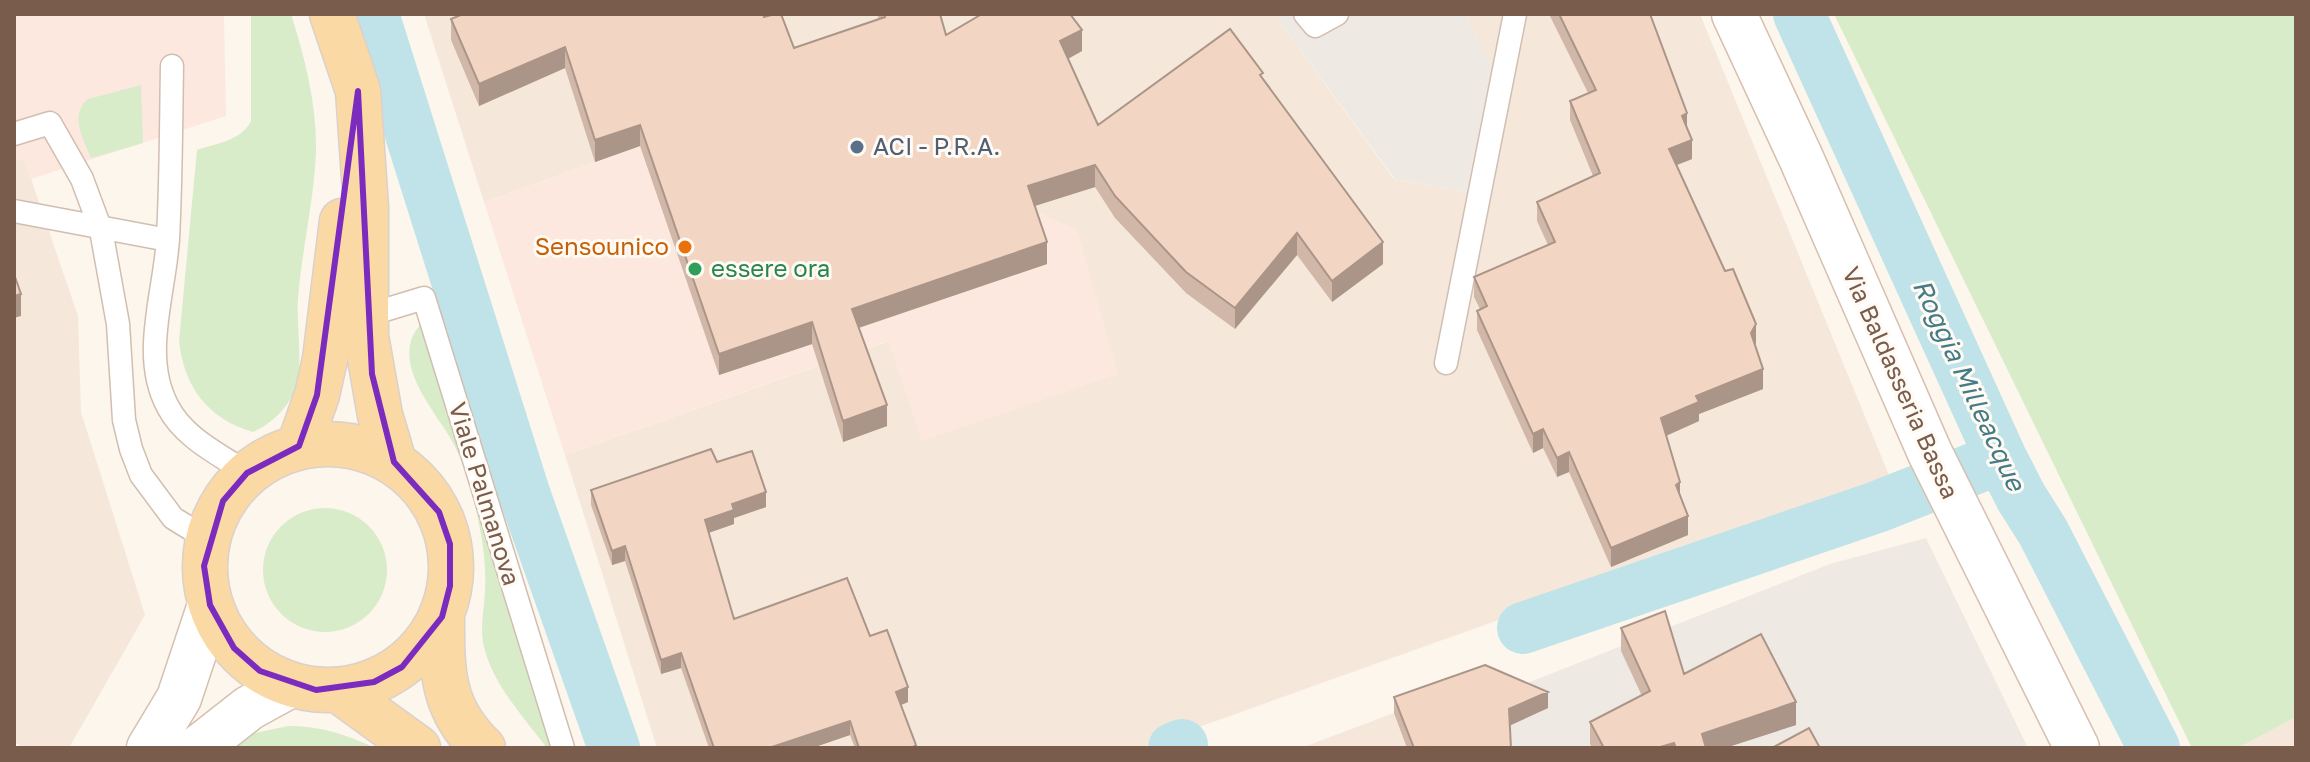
<svg xmlns="http://www.w3.org/2000/svg" width="2310" height="762" font-family="'Golos Text',sans-serif">
<style>
.residential{fill:#f5e8da}
.commercial{fill:#fde8e0}
.industrial{fill:#efe9e4}
.green{fill:#d8ecc9}
.lines{fill:none;stroke-linecap:round;stroke-linejoin:round}
.canal{stroke:#bfe3e8;stroke-width:52}
.lane-casing{stroke:#d1beb0;stroke-width:25}
.secondary-casing{stroke:#d6c0b0;stroke-width:47}
.primary-casing{stroke:#dad1cd;stroke-width:47}
.lane{stroke:#fff;stroke-width:22}
.secondary{stroke:#fff;stroke-width:44}
.primary{stroke:#fbd9a5;stroke-width:44}
.wall{fill:#d1b7a8}
.shaded-wall{fill:#aa9588}
.building{fill:#f3d5c3;stroke:#aa9588;stroke-width:2}
.marked{fill:none;stroke:#7b2cbf;stroke-width:6;stroke-linejoin:round}
.service-dot{fill:#5c6f8a;stroke:#fffaf3;stroke-width:3}
.food-dot{fill:#e8710a;stroke:#fffaf3;stroke-width:3}
.leisure-dot{fill:#2e9e5b;stroke:#fffaf3;stroke-width:3}
.labels{text-anchor:middle;stroke-width:6;stroke-linejoin:round;paint-order:stroke}
.service-label{font-size:24px;fill:#4e5e75;stroke:#fffaf3;text-anchor:start}
.food-label{font-size:24px;fill:#c56008;stroke:#fffaf3;text-anchor:end}
.leisure-label{font-size:24px;fill:#27864d;stroke:#fffaf3;text-anchor:start}
.street-label{font-size:24px;fill:#7a5c4d;stroke:#fffaf3}
.water-label{font-size:26px;font-style:italic;fill:#437c86;stroke:#fffaf3}
</style>
<rect width="100%" height="100%" fill="#fdf6ec"/>
<!-- residential -->
<path class="residential" d="M424,14H1274L1394,179L1466,192L1492,68L1466,14H1700L1891,480L1140,748H657L565,455L889,341L1117,375L1077,231L1028,208L714,120L484,202Z
M24,158L78,316L81,412L145,615L69,748H24L14,742V161Z
M1394,713L1510,748H1301Z
M2296,717V748H2238Z"/>
<!-- commercial -->
<path class="commercial" d="M14,14H224L226,116L31,179L24,158L14,161Z
M967,25L1028,208L1077,230L1118,374L922,441L888,341L565,455L484,202L714,120Z"/>
<!-- industrial -->
<path class="industrial" d="M1274,14H1466L1492,68L1466,192L1395,179Z
M1926,538L2028,748H1510L1507,691L1830,564Z"/>
<!-- green -->
<path class="green" d="M251,14H291C305,59 317,104 316,152C314,201 302,249 298,298C296,326 304,364 295,390C287,409 271,424 253,432C208,419 184,387 179,341L197,150C217,143 241,141 251,121Z
M1834,14H2296V717L2238,748H2192Z
M141,85L143,143L91,158C83,139 69,115 88,99Z
M421,324L557,748H547C524,718 496,688 485,651C479,631 484,612 485,591C487,553 478,514 467,477C462,460 454,443 444,428C426,400 391,356 421,324Z
M263 570a62 62 0 1 1 124 0a62 62 0 1 1-124 0Z
M288,726C320,726 346,734 375,748H230L255,733Z"/>
<g class="lines">
<!-- canal -->
<path class="canal" d="M373,14L524,493L614,748
M1799,14L2001,458L2021,497L2043,532L2154,748
M1523,628L1877,507L2001,458
M1174,748L1182,745"/>
<defs>
<path id="lane" d="M1305,14L1315,26L1337,14
M172,66C171,124 171,181 168,238C165,293 140,356 168,407C184,438 219,454 247,473
M14,134L50,123L82,179L101,230L118,324L124,420L131,449L141,475L173,518L207,539
M14,211L168,240
M365,316L424,298L563,748
M1446,363L1515,14"/>
<path id="secondary" d="M1734,14L1801,158L1930,453L2077,748
M149,748L179,698L210,605
M198,748L249,708L291,685"/>
<path id="primary" d="M332,14L358,91L366,207V336L380,415L394,462
M205 567a123 123 0 1 1 246 0a123 123 0 1 1-246 0Z
M299,446L317,395L325,359L342,221
M442,617C442,671 441,708 483,748
M338,690L418,748"/>
</defs>
<!-- lane casing -->
<use href="#lane" class="lane-casing"/>
<!-- secondary casing -->
<use href="#secondary" class="secondary-casing"/>
<!-- primary casing -->
<use href="#primary" class="primary-casing"/>
<!-- lane -->
<use href="#lane" class="lane"/>
<!-- secondary -->
<use href="#secondary" class="secondary"/>
<!-- primary -->
<use href="#primary" class="primary"/>
</g>
<!-- wall -->
<path class="wall" d="M877,14H940L946,35L1082,51L1068,59L1098,125L1263,79L1383,264L1332,302L1297,255L1235,329L1186,293L1115,218L1095,187L1035,206L1047,264L859,328L887,426L843,442L812,344L719,375L640,146L595,162L565,68L479,106L451,40V19L764,17L794,48L879,19Z
M1549,14H1653L1651,15L1687,127L1692,159L1677,165L1756,343L1755,345L1763,389L1699,414V421L1666,436L1688,535L1611,567L1569,472L1557,477L1543,448L1533,453L1477,330V311L1480,309L1474,297V277L1548,245L1537,221V202L1593,176L1570,120V101L1588,93Z
M717,462L766,507L734,518V524L709,533L734,619L870,636L908,702L901,705L916,748H855L850,735L812,748H709L681,668L661,674L625,561L612,565L591,505V490Z
M1621,628L1684,674L1796,725L1725,748H1592L1590,744V722L1642,696L1621,651Z
M1394,697L1548,708L1510,725L1511,748H1407L1394,713Z"/>
<!-- shaded-wall -->
<path class="shaded-wall" d="M1082,30V51L1060,63V41Z
M565,47V68L479,106V84Z
M1687,113V132L1682,116Z
M640,125V146L595,162V140Z
M1692,140V159L1669,168V149Z
M1095,165V187L1028,208V186Z
M1297,233V255L1235,329V308Z
M1047,242V264L852,330V309Z
M1383,242V264L1332,302V281Z
M16,260V282L14,283V261Z
M21,294V316L14,318V296Z
M812,322V344L719,375V354Z
M1756,324V343L1751,353V333Z
M1763,369V389L1699,414V421L1661,438V418L1696,396Z
M887,405V426L843,442V421Z
M1543,429V448L1533,453V434Z
M1569,452V472L1557,477V458Z
M1680,482V502L1676,485Z
M766,492V507L734,518V524L705,534V520L732,504Z
M1688,516V535L1611,567V548Z
M625,546V561L612,565V551Z
M681,653V668L661,674V660Z
M908,687V702L896,707V692Z
M1548,692V708L1509,726V709Z
M1796,702V725L1725,748H1702V734Z
M850,721V735L812,748H769Z
M1674,743V748H1657Z"/>
<!-- building -->
<path class="building" d="M463,14H763L764,17L775,14H781L794,48L885,17L884,14H940L946,35L982,14H1070L1082,30L1060,41L1098,125L1230,29L1263,73L1260,75L1383,242L1332,281L1297,233L1235,308L1186,272L1115,196L1095,165L1028,186L1047,242L852,309L887,405L843,421L812,322L719,354L640,125L595,140L565,47L479,84L451,19Z
M1559,14H1650L1687,113L1682,116L1692,140L1669,149L1725,271L1733,269L1756,324L1751,333L1763,369L1696,396L1699,402L1661,418L1680,482L1676,485L1688,516L1611,548L1569,452L1557,458L1543,429L1533,434L1477,311L1487,306L1474,277L1555,242L1537,202L1600,173L1570,101L1596,90Z
M14,274L21,294L14,296Z
M711,449L717,462L752,451L766,492L732,504L734,510L705,520L734,619L847,578L870,636L887,630L908,687L896,692L916,745L911,748H859L850,721L769,748H714L681,653L661,660L625,546L612,551L591,490Z
M1665,611L1684,674L1761,634L1796,702L1702,734L1706,748H1676L1674,743L1657,748H1604L1590,722L1650,691L1621,628Z
M1485,665L1548,692L1509,709L1511,748H1428V747L1424,748H1414L1394,697Z
M1809,728L1820,748H1772Z"/>
<!-- marked area -->
<path class="marked" d="M358,91L372,374L394,462L439,512L450,544V586L442,617L402,667L374,682L316,690L260,671L234,648L210,605L204,566L223,501L247,473L299,446L317,395Z"/>
<!-- markers -->
<circle class="service-dot" cx="857" cy="147" r="8"/>
<circle class="food-dot" cx="685" cy="247" r="8"/>
<circle class="leisure-dot" cx="695" cy="269" r="8"/>
<g class="labels">
<!-- service labels -->
<g class="service-label">
<text x="873" y="155">ACI - P.R.A.</text>
</g>
<!-- food labels -->
<g class="food-label">
<text x="669" y="255">Sensounico</text>
</g>
<!-- leisure labels -->
<g class="leisure-label">
<text x="711" y="277">essere ora</text>
</g>
<!-- street labels -->
<g class="street-label">
<text transform="translate(1900 383) rotate(66)" y="8">Via Baldasseria Bassa</text>
<text transform="translate(484 494) rotate(73)" y="8">Viale Palmanova</text>
</g>
<!-- water labels -->
<g class="water-label">
<text transform="translate(1969 385) rotate(65)" y="9">Roggia Milleacque</text>
</g>
</g>
<!-- border -->
<rect width="2310" height="762" fill="none" stroke="#7a5c4d" stroke-width="32"/>
</svg>
